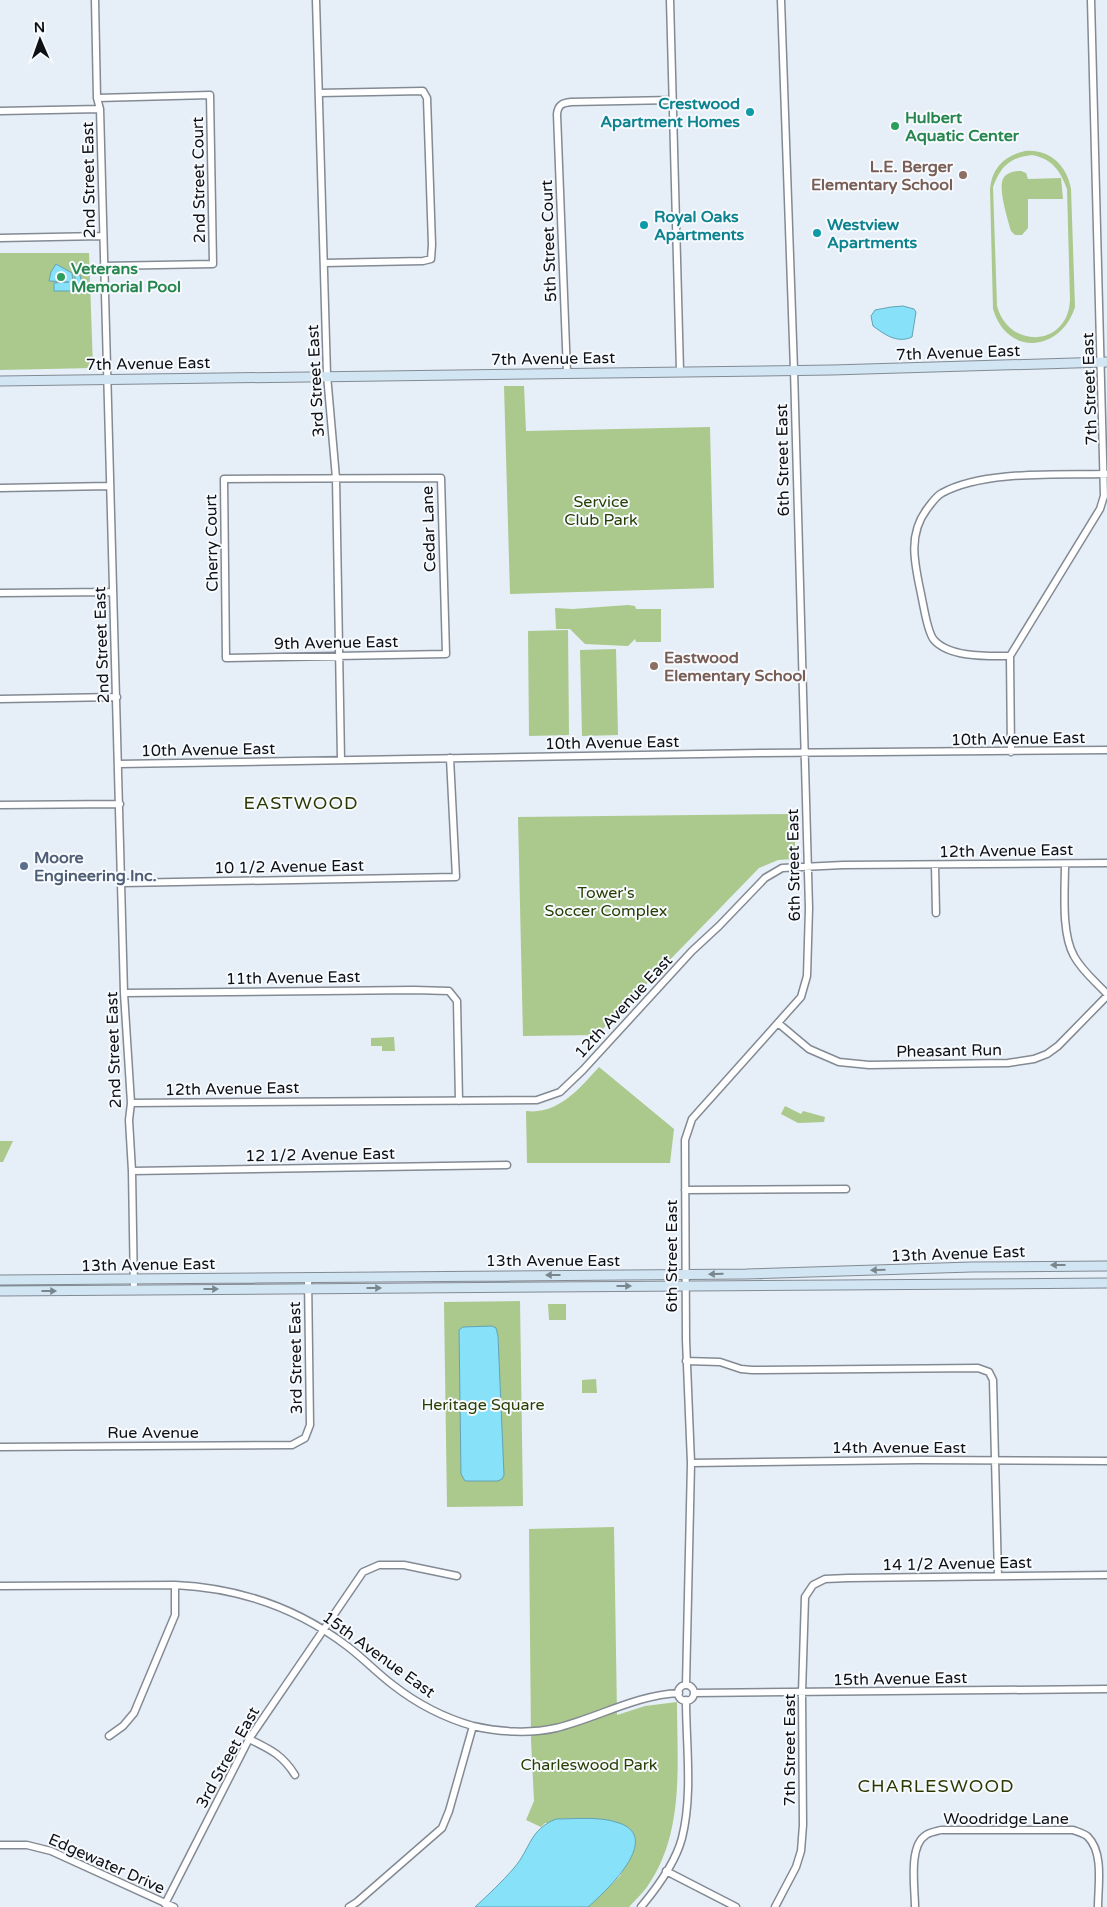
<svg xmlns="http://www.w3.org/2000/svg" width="1107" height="1907" font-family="'Varela Round',sans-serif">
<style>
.green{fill:#abc88d;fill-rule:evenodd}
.water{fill:#87e1f9;stroke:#63a3b4}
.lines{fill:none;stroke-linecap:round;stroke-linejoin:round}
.street-casing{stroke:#838a93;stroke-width:9}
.secondary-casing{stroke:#838a93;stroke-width:11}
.street{stroke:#fff;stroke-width:6}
.secondary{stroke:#d1e5f2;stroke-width:9}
.oneway{fill:#7a868e}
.culture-dot{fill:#0f9aa8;stroke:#f7fafe;stroke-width:2}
.leisure-dot{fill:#2e9e5b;stroke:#f7fafe;stroke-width:2}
.education-dot{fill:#8d6e63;stroke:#f7fafe;stroke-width:2}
.service-dot{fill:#5c6f8a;stroke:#f7fafe;stroke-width:2}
.labels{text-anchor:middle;stroke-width:4;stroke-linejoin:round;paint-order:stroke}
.culture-label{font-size:16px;font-weight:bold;fill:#0d838f;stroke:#f7fafe;text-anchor:start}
.leisure-label{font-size:16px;font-weight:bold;fill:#27864d;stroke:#f7fafe;text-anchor:start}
.education-label{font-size:16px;font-weight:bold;fill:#785e54;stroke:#f7fafe;text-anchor:end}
.street-label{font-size:16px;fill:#0f1114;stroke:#f7fafe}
.park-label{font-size:16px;fill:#283f02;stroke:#f7fafe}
.service-label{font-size:16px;font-weight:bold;fill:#4e5e75;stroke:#f7fafe;text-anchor:start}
.neighbourhood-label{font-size:18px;letter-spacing:1px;fill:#2c3800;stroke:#f7fafe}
</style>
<rect width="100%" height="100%" fill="#e6eef7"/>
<!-- green -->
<path class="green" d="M1025,151C1049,149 1067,165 1071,189L1075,307C1061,352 1007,357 993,309L990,189C992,168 1004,156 1025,151ZM1032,155C1052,159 1060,170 1067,189L1070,300C1068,347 1009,350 997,306L993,187C1001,166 1009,158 1032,155Z
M1021,171L1026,173L1028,179L1061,178L1063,199H1028V228L1022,235H1015L1011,231C1008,220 998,189 1003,179C1006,173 1014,171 1021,171Z
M0,253H89L93,368L0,370Z
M504,386H524L526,431L710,427L714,588L510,594Z
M628,605L635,606L636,609H661V642H636L635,639L628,646L585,644L570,629H556L555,608L573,609Z
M568,630L569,735L529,736L528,631Z
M616,649L618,735L582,736L580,650Z
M795,814V859L778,860L759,868L597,1035L523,1036L518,817Z
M394,1037L395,1051H382V1046H371V1038Z
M599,1067L674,1129L670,1163H527L526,1111C558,1115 580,1088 599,1067Z
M785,1106L801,1114L803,1111L825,1117L824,1122L798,1123L781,1114Z
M0,1141H13L3,1162H0Z
M520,1301L523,1506L447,1507L444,1302Z
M548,1304H566V1320H549Z
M596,1379L597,1393H582V1380Z
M614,1527L617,1715L645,1706L677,1702C677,1764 685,1833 647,1887C642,1894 635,1900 629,1907H588L620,1876L635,1843L634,1836L629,1828L545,1823L541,1827L526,1820L534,1801L531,1740L529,1529Z"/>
<!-- water -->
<path class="water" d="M56,264L72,273L73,283L75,282V275H80L82,285H80V291H54V283L69,282L49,281L51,272Z
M903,306L914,309L916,312L912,337C897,344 884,334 873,326L871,316L875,310L891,307Z
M492,1326L496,1328L498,1336L504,1475L502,1479L498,1481H465L461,1474L459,1330L463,1327Z
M556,1819C576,1819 600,1816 619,1823C664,1838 604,1893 588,1907H475C488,1895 502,1882 514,1868C531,1848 529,1830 556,1819Z"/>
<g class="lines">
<defs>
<path id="street" d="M95,0L97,98L100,109L124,993L131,1103L129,1120L132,1171L134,1290
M316,0L327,375L336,478L341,760
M670,0L680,371
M319,93L423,91L427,98L432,245L431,259L423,261L324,263
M97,98L210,95L213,264L103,266
M0,111L100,109
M0,238L102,236
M567,373L557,114C558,105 562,103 571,102L673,100
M441,478L446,654L226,658L224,479Z
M0,488L110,486
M0,593L113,592
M1010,656C989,656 950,658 934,640C928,633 925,613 923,604C917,571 905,538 927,509C931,504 936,496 942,493C983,470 1061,475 1107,474
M0,699L117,697
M1011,752L1010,656L1100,509L1104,496L1091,0
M119,764L760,753L1107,750
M0,805L120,804
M1065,864C1065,890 1061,933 1074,956C1082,971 1096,982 1107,994
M935,865L936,913
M122,883L456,877L450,758
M124,993L414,990L449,991L457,1001L459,1101
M778,1023L809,1049L839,1062L869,1065L1008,1063L1034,1059L1047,1054L1058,1046L1107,996
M131,1103L537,1100L560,1092L583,1070L692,951L719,926L765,878L782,868L843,865L1107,863
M132,1171L507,1165
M685,1190L846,1189
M686,1361L720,1362L741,1369L752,1370L978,1368L989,1372L993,1380L998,1576
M0,1447L292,1445L305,1438L310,1425L308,1277
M691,1463L918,1460L1107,1461
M0,1586L175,1585C238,1588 296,1607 347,1646C363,1658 377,1673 393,1685C416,1703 445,1718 473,1726C498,1732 530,1734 556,1728C597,1718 636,1695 679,1693
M686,1685L691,1463L686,1340L685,1140L692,1119L801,997L807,976L809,908L794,370L781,0
M678 1693a8 8 0 1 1 16 0a8 8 0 1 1-16 0Z
M694,1693L1107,1689
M109,1736L123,1726L134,1713L175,1615V1585
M249,1739C269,1749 282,1754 295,1775
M0,1845H27L51,1851L174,1907
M666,1871L736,1907
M165,1904L249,1739L363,1572L379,1565H404L457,1576
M349,1907L357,1902L442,1828L449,1811L473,1726
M641,1907C656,1889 676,1861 682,1838C693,1794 686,1745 686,1700
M775,1907L796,1867L801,1851L803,1825L802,1693L805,1597L813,1585L825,1579L848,1578L1107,1575
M915,1907C915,1888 908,1846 926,1835C930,1832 937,1831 941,1830H1073C1078,1832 1084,1833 1088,1837C1104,1853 1098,1886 1098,1907"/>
<path id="secondary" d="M0,381L832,370L1107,362
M0,1280L746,1274L972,1267L1107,1266
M0,1291L1107,1283"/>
</defs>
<!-- street casing -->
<use href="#street" class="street-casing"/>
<!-- secondary casing -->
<use href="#secondary" class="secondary-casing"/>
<!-- street -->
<use href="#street" class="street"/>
<!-- secondary -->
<use href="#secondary" class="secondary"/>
</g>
<!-- one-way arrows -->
<defs><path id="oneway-solid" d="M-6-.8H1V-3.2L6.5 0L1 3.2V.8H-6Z" transform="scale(1.25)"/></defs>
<g class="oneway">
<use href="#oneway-solid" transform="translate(1058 1265) rotate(-180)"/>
<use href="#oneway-solid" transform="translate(878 1270) rotate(178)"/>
<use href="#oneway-solid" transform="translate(716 1274) rotate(179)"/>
<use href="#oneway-solid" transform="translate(553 1275) rotate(180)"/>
<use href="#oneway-solid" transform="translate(624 1286)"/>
<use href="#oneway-solid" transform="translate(374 1288)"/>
<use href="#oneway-solid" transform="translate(211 1289)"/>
<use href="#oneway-solid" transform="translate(49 1291)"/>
</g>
<!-- markers -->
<g class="culture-dot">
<circle cx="750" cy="112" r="5"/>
<circle cx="644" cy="225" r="5"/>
<circle cx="817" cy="233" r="5"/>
</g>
<g class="leisure-dot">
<circle cx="895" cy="126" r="5"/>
<circle cx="61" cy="277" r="5"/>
</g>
<g class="education-dot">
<circle cx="963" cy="175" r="5"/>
<circle cx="654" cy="666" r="5"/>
</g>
<circle class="service-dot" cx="24" cy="866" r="5"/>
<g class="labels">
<!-- culture labels -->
<g class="culture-label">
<text x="740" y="109" text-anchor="end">Crestwood<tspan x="740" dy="18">Apartment Homes</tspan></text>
<text x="654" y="222">Royal Oaks<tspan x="654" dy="18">Apartments</tspan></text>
<text x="827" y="230">Westview<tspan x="827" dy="18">Apartments</tspan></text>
</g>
<!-- leisure labels -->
<g class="leisure-label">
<text x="905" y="123">Hulbert<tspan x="905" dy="18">Aquatic Center</tspan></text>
<text x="71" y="274">Veterans<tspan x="71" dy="18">Memorial Pool</tspan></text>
</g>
<!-- education labels -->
<g class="education-label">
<text x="953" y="172">L.E. Berger<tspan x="953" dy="18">Elementary School</tspan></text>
<text x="664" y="663" text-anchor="start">Eastwood<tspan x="664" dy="18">Elementary School</tspan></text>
</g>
<!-- street labels -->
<g class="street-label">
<text transform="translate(88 180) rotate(-91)" y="6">2nd Street East</text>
<text transform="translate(198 180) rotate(-91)" y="6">2nd Street Court</text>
<text transform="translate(548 241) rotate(-92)" y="6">5th Street Court</text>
<text transform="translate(958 352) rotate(-2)" y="6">7th Avenue East</text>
<text transform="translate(553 358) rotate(-1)" y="6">7th Avenue East</text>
<text transform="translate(148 363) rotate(-1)" y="6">7th Avenue East</text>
<text transform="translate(315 381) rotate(-93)" y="6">3rd Street East</text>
<text transform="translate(1089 389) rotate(-92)" y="6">7th Street East</text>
<text transform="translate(782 460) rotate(-91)" y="6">6th Street East</text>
<text transform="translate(428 529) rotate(-92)" y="6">Cedar Lane</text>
<text transform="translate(211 543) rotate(-91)" y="6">Cherry Court</text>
<text transform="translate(336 642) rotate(-1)" y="6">9th Avenue East</text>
<text transform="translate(101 645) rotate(-92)" y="6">2nd Street East</text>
<text transform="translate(1018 738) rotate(-1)" y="6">10th Avenue East</text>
<text transform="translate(612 742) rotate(-1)" y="6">10th Avenue East</text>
<text transform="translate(208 749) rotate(-1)" y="6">10th Avenue East</text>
<text transform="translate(1006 850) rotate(-1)" y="6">12th Avenue East</text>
<text transform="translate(793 865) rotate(-91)" y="6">6th Street East</text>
<text transform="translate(289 866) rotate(-1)" y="6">10 1/2 Avenue East</text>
<text transform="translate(293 977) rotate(-1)" y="6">11th Avenue East</text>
<text transform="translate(623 1006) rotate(-47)" y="6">12th Avenue East</text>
<text transform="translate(113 1050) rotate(-92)" y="6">2nd Street East</text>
<text transform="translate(949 1050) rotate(-1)" y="6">Pheasant Run</text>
<text transform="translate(232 1088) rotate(-1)" y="6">12th Avenue East</text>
<text transform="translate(320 1154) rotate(-1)" y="6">12 1/2 Avenue East</text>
<text transform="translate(958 1253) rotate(-2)" y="6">13th Avenue East</text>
<text transform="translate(671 1256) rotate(-90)" y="6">6th Street East</text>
<text x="553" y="1266">13th Avenue East</text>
<text transform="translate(148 1264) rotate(-1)" y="6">13th Avenue East</text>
<text transform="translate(295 1358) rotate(-91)" y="6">3rd Street East</text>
<text x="153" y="1438">Rue Avenue</text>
<text x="899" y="1453">14th Avenue East</text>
<text transform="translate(957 1563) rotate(-1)" y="6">14 1/2 Avenue East</text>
<text transform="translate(379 1654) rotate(36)" y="6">15th Avenue East</text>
<text transform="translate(900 1678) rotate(-1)" y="6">15th Avenue East</text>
<text transform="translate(789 1750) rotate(-90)" y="6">7th Street East</text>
<text transform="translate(227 1757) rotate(-61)" y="6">3rd Street East</text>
<text x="1006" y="1824">Woodridge Lane</text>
<text transform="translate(107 1863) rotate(24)" y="6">Edgewater Drive</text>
</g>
<!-- park labels -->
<g class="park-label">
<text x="601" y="507">Service<tspan x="601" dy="18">Club Park</tspan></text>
<text x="606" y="898">Tower's<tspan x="606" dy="18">Soccer Complex</tspan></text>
<text x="483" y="1410">Heritage Square</text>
<text x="589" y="1770">Charleswood Park</text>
</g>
<!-- service labels -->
<g class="service-label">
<text x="34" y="863">Moore<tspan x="34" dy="18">Engineering Inc.</tspan></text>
</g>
<!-- neighbourhood labels -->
<g class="neighbourhood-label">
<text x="301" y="809">EASTWOOD</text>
<text x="936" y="1792">CHARLESWOOD</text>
</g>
</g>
<!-- north arrow -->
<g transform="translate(40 40) rotate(358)" stroke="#f7fafe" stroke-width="4" paint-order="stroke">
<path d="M0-4L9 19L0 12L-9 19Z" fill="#0f1114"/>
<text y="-8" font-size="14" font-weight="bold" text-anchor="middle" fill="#0f1114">N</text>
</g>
</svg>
